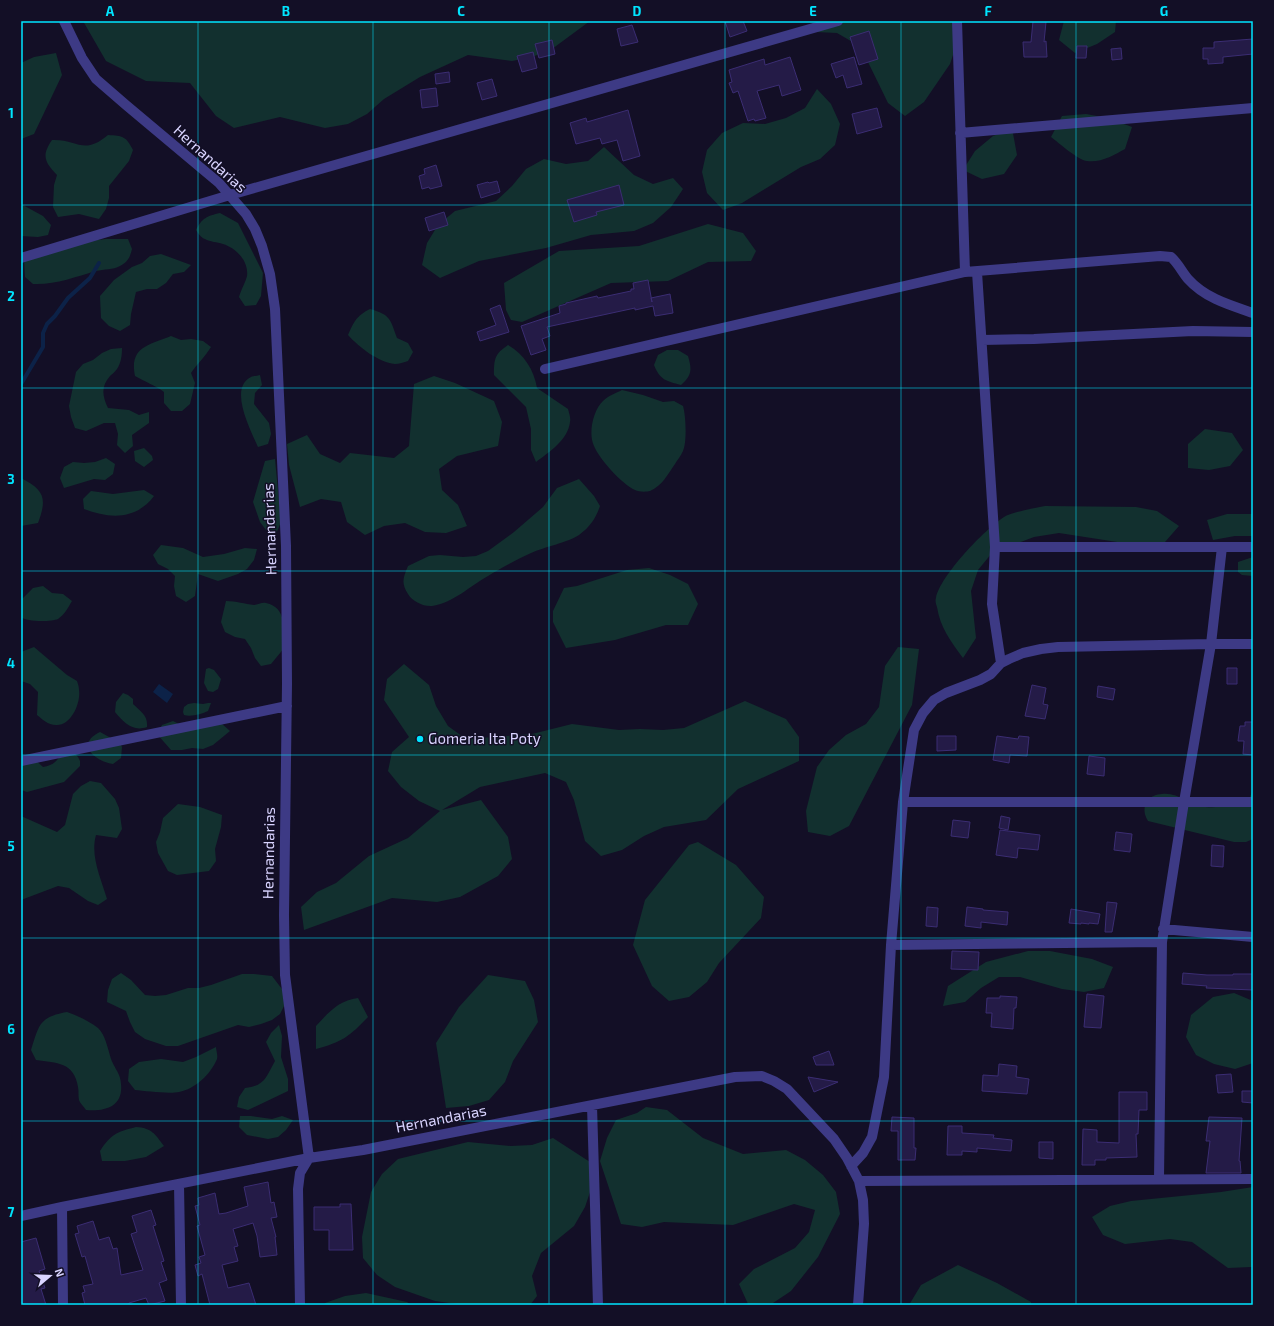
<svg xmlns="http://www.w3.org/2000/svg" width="1274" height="1326" font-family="'Exo 2',sans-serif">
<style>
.green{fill:#12302f}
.water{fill:#0c2248}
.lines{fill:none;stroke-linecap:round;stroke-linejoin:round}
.stream{stroke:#0c2248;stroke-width:4}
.building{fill:#241b47;stroke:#3b2d73}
.minor{stroke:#3d3a85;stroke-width:10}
.grid{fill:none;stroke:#00e5ff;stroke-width:1;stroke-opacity:0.55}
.poi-dot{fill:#00e5ff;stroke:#130f26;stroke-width:1.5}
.labels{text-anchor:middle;stroke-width:3;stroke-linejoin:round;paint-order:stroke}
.street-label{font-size:15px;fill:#d9d4ff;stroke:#130f26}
.poi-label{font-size:15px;fill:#d9d4ff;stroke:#130f26;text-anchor:start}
.neatline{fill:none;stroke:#00e5ff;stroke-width:1.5}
.grid-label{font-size:13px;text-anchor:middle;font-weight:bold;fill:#00e5ff}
</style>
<rect width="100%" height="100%" fill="#130f26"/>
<!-- green -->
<path class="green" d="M83,21H590L552,49L532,57L512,61L468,55L420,77L384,99L367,114L348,124L325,128L280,117L234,128L216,116L190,83L146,81L106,61Z
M819,21H952L957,43L950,64L924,102L905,116L888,103L868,62L856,44L837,33L816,32L812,25Z
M1064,21H1116L1115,32L1097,44L1075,53L1059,40Z
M56,53L62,75L34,134L21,139V63L34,57Z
M817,89L831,104L840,124L835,145L820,159L801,167L742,203L723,210L707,193L702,172L707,150L722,133L743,123L765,124L786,118L805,108Z
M1086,114L1108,118L1132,127L1125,149C1114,155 1101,163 1087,161C1078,160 1059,143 1051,137L1062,116Z
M1012,128L1017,155L1004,174L982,179L963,170L975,151L993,136Z
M108,135C123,136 126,136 133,150L129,161L109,186V198L106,209L99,219L79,214L58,217L53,207L54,185L57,175C45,162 41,156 52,140C78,139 83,156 108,135Z
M604,147L634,175L653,184L673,178L683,189L671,207L653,223L634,231L591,235L546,248L479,261L440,278L422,265L427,243L438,225L455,211L496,201L512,186L526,169L544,159L566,164L588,161Z
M21,204L43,216L51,225L48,235L38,237L21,236Z
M220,213L238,223L263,273L261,296L256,305L245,306L239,297C241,290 246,281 247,276C249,261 236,248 223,244C217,242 210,242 205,239C201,238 198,233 196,230C202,218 207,216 220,213Z
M708,224L743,233L756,251L751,261L708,262L668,281L611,283L522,322L511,320L506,310L504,283L559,251L639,246Z
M106,239H128L132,249C130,257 128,262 120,266C113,270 104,269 96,271C75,277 55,285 33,284L25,277L24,259L52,245Z
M161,254L191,265L184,272L173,274L166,283L157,289H147L136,292L131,314L130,325L120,331L109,326L101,318L100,296L114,280L132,267L142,263L150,256Z
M370,309C391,315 390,319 397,338L408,343L413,352L408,361C404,362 399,364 395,364C378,362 360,348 348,335C354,322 356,316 370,309Z
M171,336L181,340L191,339L203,341L211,347C205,357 197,364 191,373L195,383L190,404L182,411H171L164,403V392C155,385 145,382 135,376C129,347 149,345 171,336Z
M508,345C524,354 534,370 537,388L568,409C569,413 571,418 570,422C568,440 549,452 536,462L531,450V429L526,407L494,375C494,358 495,354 508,345Z
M122,348C122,356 121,363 117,369C115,372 112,374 110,376C101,386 102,396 108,408L129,410L139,415L149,412V423L132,435L133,446L125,453L117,445L118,434L115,423H104L86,431L75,428L71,417L69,406L76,372L83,364L93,360L102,353L111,349Z
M667,350H678L688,356C692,370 692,375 681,385C666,381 660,380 654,365L658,355Z
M260,375L262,385L255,393L254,404L269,423L271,434L268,444L258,447C251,431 228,388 251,377C253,376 257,376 260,375Z
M434,376L455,383L494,401L502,422L498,446L457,456L439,469L442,490L458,505L467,526L446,533L425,532L405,523L384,526L365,535L347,522L341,502L321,499L300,507L289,465L287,444L307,435L320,454L340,463L350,453L394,458L409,446L414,384Z
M622,390L643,395L663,402L674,401L683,406C686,416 687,442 683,451C681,456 677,460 675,464C668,474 662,486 650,491C646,492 639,492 635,490C622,484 600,460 594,446C588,434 593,410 603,401C608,396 616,393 622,390Z
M1205,429L1232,433L1243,450L1230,466L1209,470L1188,468V444Z
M144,448L152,456L153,460L144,467L135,461L134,451Z
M106,458L115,464L113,474L105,480L94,479L64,488L60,478L64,467L73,462L84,463L95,462Z
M275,459L281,522L276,534L266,530L260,522L253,502L265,461Z
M21,478C45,490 47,499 38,523L21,526Z
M579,479L594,496L600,506C596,518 590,527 579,535C569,542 544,547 531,553C516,560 501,568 488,576C470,586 453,603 432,606C424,607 412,601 408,594C401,583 403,578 408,566L429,556L440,555L463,557L476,556L488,551L514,532L543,507L557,488Z
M144,490L154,496C136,520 110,519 84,509L83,499L91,491L113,494Z
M1045,506L1136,507L1157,511L1179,526L1165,542L1143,546L1059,533L1034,537L992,553L978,570L971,591L976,638L963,658C951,642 940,627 937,607C936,604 935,601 936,598C940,576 985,529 1004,517C1012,512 1035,508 1045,506Z
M1227,514H1253V536H1235L1213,540L1207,520Z
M161,545L183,548L203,557L224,554L245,548L257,549L254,560L247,569L238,574L218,581L198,574L195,596L186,602L176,596L174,586L175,576L168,569L158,564L153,555Z
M1253,557V576L1242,575L1238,572V562Z
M649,568L670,575L688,584L698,604L688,625H666L615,640L566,648L553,622V611L564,588L577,586L627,570Z
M43,586L52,593L63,594L72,601C68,608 64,615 58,619C51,622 26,622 21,617V600L33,588Z
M226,601C236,601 245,604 254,605C258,605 262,602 266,603C287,607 284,631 285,647L271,664L261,666L255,658L251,648L245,639L235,637L225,632L221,622Z
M34,647L67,675L77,681C78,684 79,687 79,690C81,703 71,726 56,725C48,725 42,719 37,715L38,692L30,684L21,681V652Z
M898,647L919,649L912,705L849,826L830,836L808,832L806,811L817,767L829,750L846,735L866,724L879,707L885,666Z
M404,664L429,685L436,706L448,726L466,739L532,734L572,724L619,730L640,729L663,730L684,728L745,701L786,719L799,737V761L738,789L706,820L664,827L644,836L622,850L601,856L585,841L574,800L566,782L545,773L480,787L442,810L481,800L508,837L512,859L498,876L460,897L437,902L392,898L304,930L301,907L317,892L336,883L369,856L408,838L440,811L419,801L401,787L388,771L392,752L409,737L384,700L387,679Z
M209,668L214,670L221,679L218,689L213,692L208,691L204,683L206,669Z
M123,693L128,695L133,699V704C141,712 148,715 147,727C133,732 124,723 115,712L116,702Z
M194,703L203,704L208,703H211L208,711C202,714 191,717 184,715L183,712L184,707L188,704Z
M211,718L221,723L230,731L213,745L203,749L192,748L182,750H171L157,734L162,725L173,721L183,726L193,727L200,719Z
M100,732L120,743L122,747L121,758L113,764C94,761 75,744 100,732Z
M70,749L78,757L80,761V766L64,782L27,792L21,790V758L31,756L43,767C54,765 58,761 62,751Z
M90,781L101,783L115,799L119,808L122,829L117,838L96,835C90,856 101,878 107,899L98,905L88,901L69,888L58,886L21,900V816L57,832L65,825L73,794L81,786Z
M1253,790V839L1246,842H1234L1148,821C1143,813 1144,807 1147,799C1152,797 1156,794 1162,794C1177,792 1191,805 1206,807C1220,809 1235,802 1249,799Z
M178,804L200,807L222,815L221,827L215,849L216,861L209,871L177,875L168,871L158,853L156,842L160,832L163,818Z
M698,842L736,865L764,897L761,918L719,963L707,982L689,997L669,1001L652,986L633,945L645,900L689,845Z
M1028,951H1050L1092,959L1113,967L1104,988L1084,992L1062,989L1020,977H999L981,988L965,1002L943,1006L948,986L986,962Z
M121,973L131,980L145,995L155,996L166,995L188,988H199L211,985L242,974H254L272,976L285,993V1004L280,1014L272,1020L261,1024L249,1027L238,1025L178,1046H166L145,1039L135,1032L130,1022L126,1011L107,1002L108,990L112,979Z
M488,975L525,981L534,1000L538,1022L513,1061L505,1082L489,1100L469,1106L446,1108L436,1043L459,1007Z
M1234,993L1253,1001V1063L1235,1069L1214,1064L1196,1055L1186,1037L1191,1015L1213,997Z
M358,998L368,1017C349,1037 342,1042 316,1049V1026C328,1013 339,1000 358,998Z
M67,1012C78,1016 89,1021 98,1028C105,1034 108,1049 111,1059C113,1065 119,1073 120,1078C126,1104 109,1112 86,1110C84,1107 80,1103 79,1100C78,1096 79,1091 78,1087C74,1062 57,1063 36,1060L31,1050C39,1025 39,1017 67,1012Z
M279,1025L282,1036L281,1057L288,1079V1091L248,1110L237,1107L239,1097L245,1088C265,1086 266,1077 275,1061L266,1042L271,1033Z
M216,1047C216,1050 218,1055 217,1059C211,1074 195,1089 179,1092C169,1094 145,1091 135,1090L128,1081L129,1069L139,1062L161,1059L183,1062L196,1057Z
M646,1107L667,1110L703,1138L743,1154L786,1150L805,1160L823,1175L836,1192L840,1214L818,1257L791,1291L773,1303L748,1304L739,1284L754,1269L795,1248L809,1232L815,1210L794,1204L733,1225L664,1222L642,1227L621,1224L600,1161L607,1138L616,1120L637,1113Z
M240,1116H251L272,1119L282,1116L293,1120L286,1130L278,1137L268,1139L247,1135L239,1127Z
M136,1127C152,1128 155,1134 164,1146L146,1157L125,1161H102L100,1151C111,1134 117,1132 136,1127Z
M553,1138L590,1162L592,1186L585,1207L574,1226L541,1253L532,1276L537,1296L530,1305H464L435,1301L395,1287L377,1275L363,1258L362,1237L371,1192L382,1174L398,1159L468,1142L511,1146L532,1145Z
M1253,1187V1267H1251L1228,1268L1192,1242L1170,1239L1125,1244L1103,1235L1092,1217L1110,1206L1131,1201L1221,1192Z
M958,1265L997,1283L1031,1302V1305H909L921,1285Z
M366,1293L407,1302L411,1305H325V1303L345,1296Z"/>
<!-- water -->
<path class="water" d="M159,684L173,694L167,703L153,692Z"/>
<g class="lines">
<!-- stream -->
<path class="stream" d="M21,384L43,347V333L47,324L55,316L68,298L90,278L99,263"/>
</g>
<!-- building -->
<path class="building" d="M725,21H743L747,31L730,37Z
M1033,21L1046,22L1044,42L1046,41L1047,57H1024L1023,42H1031Z
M632,25L638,42L621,46L617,29Z
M869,31L878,59L859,65L850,37Z
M1253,39V54L1223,57V63L1208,64V59H1203V48H1214V42Z
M552,40L555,54L539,58L535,44Z
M1077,46H1087L1086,58H1076Z
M1121,48L1122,59L1112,60L1111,49Z
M533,52L537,68L522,72L517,56Z
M790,57L801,90L782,96L779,85L757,91L766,118L755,121L754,119L748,121L738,91L733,93L729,83L732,82L729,70L764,59L765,65Z
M854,57L862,84L847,88L843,75L836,78L831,64Z
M449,72L450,82L436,84L435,74Z
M492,79L497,96L482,100L477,83Z
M436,88L438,106L422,108L420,90Z
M877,108L882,127L857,134L852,114Z
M628,110L640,156L623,161L617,140L602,144L600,138L576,144L570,123L586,118L587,122Z
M436,165L442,186L430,189L429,187L422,189L419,176L425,174L424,169Z
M497,181L500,192L481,198L477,185L488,182L489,183Z
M619,185L624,205L596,212L597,215L574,222L567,200Z
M444,212L448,225L429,231L425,218Z
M648,280L652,302L651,298L670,294L673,313L655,316L653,306L635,310V308L547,327L550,336L542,339L546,350L531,355L521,326L560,313L559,306L566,304V303L597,296L598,298L631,291V289H634L633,283Z
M500,305L509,332L480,341L477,332L496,325L490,309Z
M1227,668H1237V684H1227Z
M1032,685L1046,688L1043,704L1048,705L1045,719L1025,716Z
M1098,686L1115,689L1113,700L1097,697Z
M1245,722H1253V755L1243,754L1244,741H1238L1240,726H1245Z
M937,736H956V750L937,751Z
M997,736L1018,739L1019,736L1029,737L1027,756L1010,755L1009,763L993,760Z
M1089,756L1105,758L1104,776L1087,774Z
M1001,816L1010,818L1008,830L999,828Z
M953,820L970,822L968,838L951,836Z
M1000,830L1040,835L1038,850L1018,848L1017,858L996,855Z
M1116,832L1132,834L1130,852L1114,850Z
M1212,845L1224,846L1223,867L1211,866Z
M1107,902L1117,903L1112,932H1105Z
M927,907L938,908L937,927L926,926Z
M967,907L983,909V910L1008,912L1007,925L981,922V928L965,926Z
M1071,909L1100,914L1098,924L1089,923V924L1081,923V924L1069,923Z
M952,951L979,952L978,970L951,969Z
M1183,973L1207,975H1233V974H1253V990L1206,988L1207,986L1182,984Z
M1087,994L1104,996L1101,1028L1084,1027Z
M1000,996L1017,997L1016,1008H1014L1013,1029L991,1027L992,1013H986L987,998H1000Z
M829,1051L834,1065H816L813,1057Z
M999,1064L1017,1066L1016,1077L1029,1079L1027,1094L982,1091L983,1075L998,1076Z
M1231,1074L1233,1092L1218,1093L1216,1075Z
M808,1077L838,1082L814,1092Z
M1242,1091H1253V1103L1242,1102Z
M1119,1092H1147V1110H1139L1138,1134H1136L1137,1157L1106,1158V1160H1095V1165H1082L1083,1129L1097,1130V1142L1119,1143Z
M892,1117L914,1118V1148H916L915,1160H898V1131H891Z
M1209,1117L1242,1118L1239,1161H1240L1241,1173H1206L1210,1141H1206Z
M948,1126H962V1133L994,1135L993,1138L1012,1140L1011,1151L977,1148V1152L962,1151V1155H947Z
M1039,1142H1053V1159L1039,1158Z
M268,1182L271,1203L274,1202L277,1217L271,1218L276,1237H275L277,1255L260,1257L257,1236L253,1223L233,1229L238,1246L234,1247L238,1261L222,1265L228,1288L249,1283L256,1305H210L202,1274L198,1276L195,1265L201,1263L199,1257L205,1255L197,1226L200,1225L195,1206L199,1205L198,1198L215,1193L219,1214L226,1213L248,1206L244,1187Z
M340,1204H351L353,1250H329V1230H314V1207H340Z
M151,1210L156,1225L153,1226L164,1261L161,1262L167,1280L159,1283L165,1301L149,1305L146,1298L129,1303V1305H85L82,1293L85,1292L83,1286L93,1284L85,1256L82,1257L75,1234L79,1233L77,1226L93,1221L99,1240L109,1237L113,1249L117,1248L121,1275L143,1270L131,1234L137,1232L132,1216Z
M36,1238L45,1269L39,1271L45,1288L41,1289L46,1305H21V1242Z"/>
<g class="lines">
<!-- minor -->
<path class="minor" d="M64,21L82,58L96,79L126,105L219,183L246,214L255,229L262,246L270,274L275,309L286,546L287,684L284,915L285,975L309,1158L363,1150L735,1077L762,1076L774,1081L787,1089L834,1139L847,1158L859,1181L863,1200L864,1224L858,1305
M957,21L965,272
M960,133L1253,108
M21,258L230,195L838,21
M977,272L995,547L992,604L1001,663
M982,340L1034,339L1193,331L1253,332
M545,369L965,272L1160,256L1171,257C1178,263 1182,272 1188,279C1205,298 1229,305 1253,313
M995,547H1253
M21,761L287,706
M903,802H1253
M1163,929L1253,937
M891,945L1162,942
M592,1106L598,1305
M851,1166L863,1153L872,1137L884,1077L891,945L903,802L914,730L923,713L934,700L946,693L980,680L991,674L1001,663L1009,659L1023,653L1041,649L1058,647L1211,644H1253
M1159,1179L1162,942L1184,802L1211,644L1222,547
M859,1181L1253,1179
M179,1184L181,1305
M62,1207L63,1305
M21,1216L62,1207L309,1158
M300,1305L298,1189L300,1173L309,1158"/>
</g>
<!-- grid -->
<path class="grid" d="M198,21V1305M373,21V1305M549,21V1305M725,21V1305M901,21V1305M1076,21V1305M21,205H1253M21,388H1253M21,571H1253M21,755H1253M21,938H1253M21,1121H1253"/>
<!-- markers -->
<circle class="poi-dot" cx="420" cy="739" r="4"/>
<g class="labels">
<!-- street labels -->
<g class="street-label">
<text transform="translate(210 159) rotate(42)" y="5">Hernandarias</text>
<text transform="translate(270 529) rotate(-92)" y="5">Hernandarias</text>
<text transform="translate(269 853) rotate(-89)" y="5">Hernandarias</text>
<text transform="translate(441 1119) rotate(-11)" y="5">Hernandarias</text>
</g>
<!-- poi labels -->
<g class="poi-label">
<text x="428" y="744">Gomeria Ita Poty</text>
</g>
</g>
<!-- border -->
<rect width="1274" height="1326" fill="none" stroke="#130f26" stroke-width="44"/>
<!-- north arrow -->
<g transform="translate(50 1276) rotate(71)" stroke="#130f26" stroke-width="3" paint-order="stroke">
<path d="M0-3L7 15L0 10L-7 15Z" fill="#d9d4ff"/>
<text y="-6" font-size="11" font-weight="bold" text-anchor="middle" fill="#d9d4ff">N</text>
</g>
<rect x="22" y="22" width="1230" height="1282" class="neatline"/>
<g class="grid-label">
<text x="110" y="16">A</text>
<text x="286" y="16">B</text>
<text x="461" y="16">C</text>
<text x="637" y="16">D</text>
<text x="813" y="16">E</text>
<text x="988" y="16">F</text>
<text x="1164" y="16">G</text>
<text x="11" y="118">1</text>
<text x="11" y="301">2</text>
<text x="11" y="484">3</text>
<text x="11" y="668">4</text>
<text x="11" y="851">5</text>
<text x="11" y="1034">6</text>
<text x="11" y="1217">7</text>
</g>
</svg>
